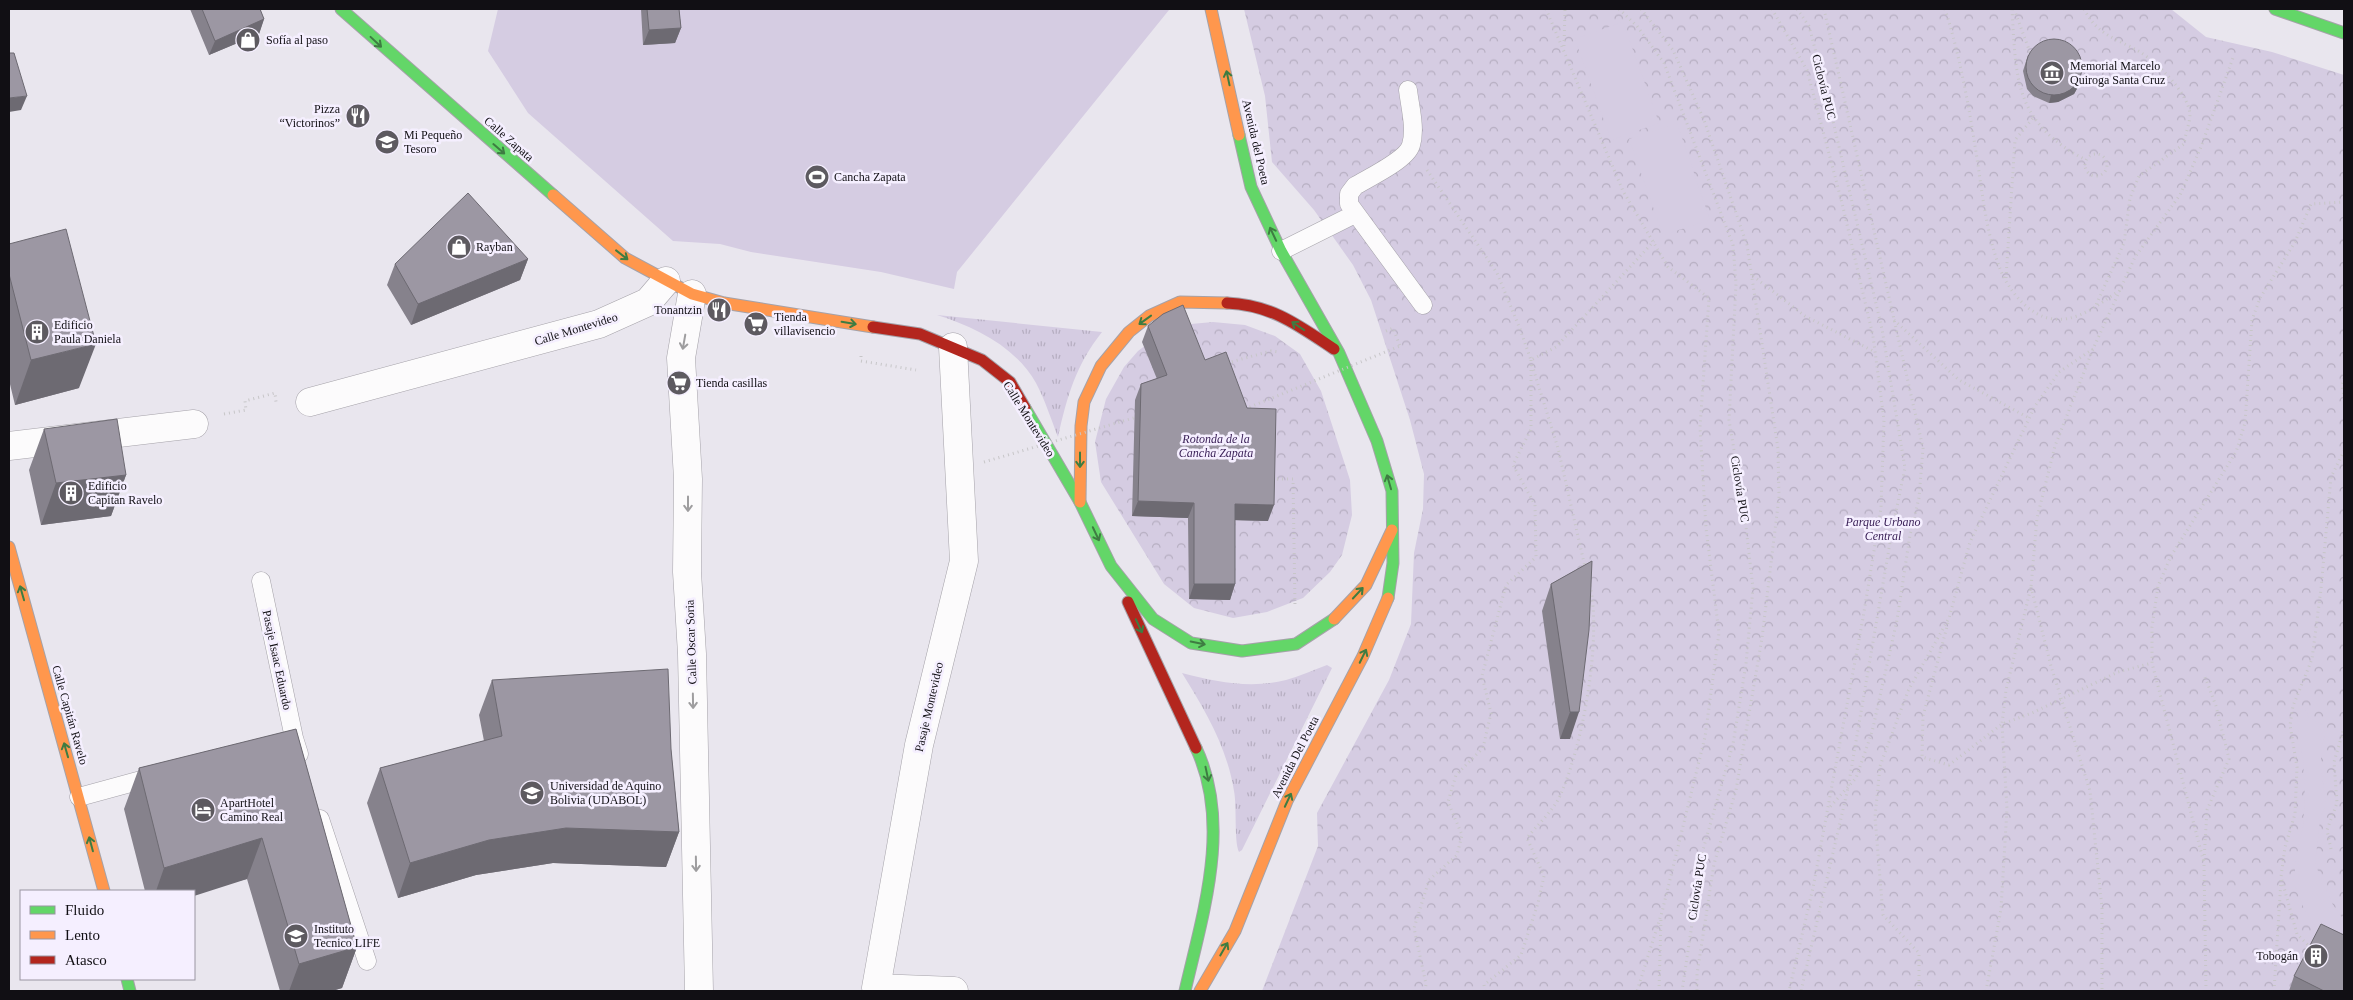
<svg xmlns="http://www.w3.org/2000/svg" width="2353" height="1000" font-family="Georgia,serif">
<style>
.grass{fill:url(#grass-tufts)}
.park{fill:url(#park-crowns)}
.garden{fill:#d5cce2}
.lines{fill:none;stroke-linecap:round;stroke-linejoin:round}
.lane-casing{stroke:#a5a2a9;stroke-width:19}
.street-casing{stroke:#a5a2a9;stroke-width:29}
.fast-casing{stroke:#a5a2a9;stroke-width:13}
.slow-casing{stroke:#a5a2a9;stroke-width:13}
.jam-casing{stroke:#a5a2a9;stroke-width:13}
.path{stroke:#c7c6c8;stroke-width:3;stroke-dasharray:1 4;stroke-linecap:butt}
.lane{stroke:#fcfbfc;stroke-width:18}
.street{stroke:#fcfbfc;stroke-width:28}
.fast{stroke:#63d668;stroke-width:11}
.slow{stroke:#ff974d;stroke-width:11}
.jam{stroke:#b3261e;stroke-width:11}
.path-bridge{stroke:#c7c6c8;stroke-width:3;stroke-dasharray:1 4;stroke-linecap:butt}
.wall{fill:#86828c}
.shaded-wall{fill:#6d6a72}
.building{fill:#9c97a3;stroke:#6d6a72}
.oneway{stroke:#3e7c42}
.oneway2{stroke:#9e9d9f}
.labels{text-anchor:middle;stroke-width:5;stroke-linejoin:round;paint-order:stroke}
.poi-label{font-size:12px;fill:#110f14;stroke:#f5efff;text-anchor:start}
.street-label{font-size:12px;fill:#110f14;stroke:#f5efff}
.park-label{font-size:12px;font-style:italic;fill:#3c2259;stroke:#f5efff}
</style>
<defs>
<pattern id="grass-tufts" width="24" height="20" patternUnits="userSpaceOnUse" patternTransform="scale(1.25)"><rect width="24" height="20" fill="#d5cce2"/><path d="M3 7l-1-3M5 7V3M7 7l1-3M15 17l-1-3M17 17v-4M19 17l1-3" fill="none" stroke="#b6aec1"/></pattern>
<pattern id="park-crowns" width="20" height="18" patternUnits="userSpaceOnUse" patternTransform="scale(1.25)"><rect width="20" height="18" fill="#d5cce2"/><path d="M2 6a3 3 0 1 1 6 0M12 15a3 3 0 1 1 6 0" fill="none" stroke="#b6aec1"/></pattern>
</defs>
<rect width="100%" height="100%" fill="#e9e6ee"/>
<!-- grass -->
<path class="grass" d="M937,315L1102,332C1076,365 1067,396 1058,437C1051,419 1045,400 1036,383C1016,347 975,327 937,315Z
M1327,665L1332,668L1242,850L1239,852C1234,842 1237,806 1234,791C1227,747 1205,710 1182,673C1216,682 1251,689 1286,680C1300,676 1313,670 1327,665Z"/>
<!-- park -->
<path class="park" d="M1244,9H2171L2206,37L2272,52L2344,75V991H1262L1318,846L1317,813L1389,680L1411,624L1414,553L1423,509L1424,474L1410,420L1371,300L1353,265L1314,210L1272,162L1265,96Z
M1213,322L1245,325L1275,336L1300,354L1321,391L1350,480L1352,515L1342,555L1330,572L1303,598L1267,612L1233,618L1194,608L1164,584L1101,482L1095,442L1106,399L1124,367L1138,351L1158,336L1191,324Z"/>
<!-- garden -->
<path class="garden" d="M498,9H1168L1169,10L957,272L954,289L881,272L751,252L720,244L673,241L528,113L488,51Z
M1623,22L1659,123L1611,140L1575,39Z
M1677,123L1710,220L1663,235L1629,139Z
M2304,706L2309,718L2328,728L2321,746V768L2326,803L2320,820L2315,864L2333,905L2344,920V954L2324,940L2305,911L2295,886V862L2303,827L2305,797L2303,759L2297,724L2300,712Z"/>
<g class="lines">
<defs>
<path id="lane" d="M1408,90C1410,107 1416,129 1411,145C1407,160 1368,178 1355,186L1349,194V204L1423,305
M1281,251L1355,214
M261,581L294,738L299,754
M79,797L156,776
M320,819L367,961"/>
<path id="street" d="M692,294L681,358L688,479L687,572L692,654L699,991
M953,347L964,561L919,745L876,988L954,991
M310,402L599,324L648,302L666,281
M9,446L194,424"/>
<path id="fast" d="M341,9L553,195
M2275,9L2344,33
M1239,135L1251,187L1281,251L1339,353L1377,441L1392,491L1393,563L1388,598
M1025,408L1080,502L1111,566L1153,619L1191,643L1242,651L1296,644L1334,619
M127,979L130,991
M1185,991C1203,913 1232,824 1196,748"/>
<path id="slow" d="M1211,9L1239,135
M553,195L625,258L692,294L724,303L873,327
M1080,502L1081,426L1084,402L1101,366L1129,332L1149,316L1180,302L1227,303
M9,547L104,891
M1334,619L1366,585L1392,530
M1200,991L1235,931L1287,801L1363,656L1388,598"/>
<path id="jam" d="M1227,303C1272,305 1298,325 1334,349
M873,327L920,334L982,360L1010,382L1025,408
M1128,602L1196,748"/>
</defs>
<!-- lane casing -->
<use href="#lane" class="lane-casing"/>
<!-- street casing -->
<use href="#street" class="street-casing"/>
<!-- fast casing -->
<use href="#fast" class="fast-casing"/>
<!-- slow casing -->
<use href="#slow" class="slow-casing"/>
<!-- jam casing -->
<use href="#jam" class="jam-casing"/>
<!-- path -->
<path class="path" d="M1546,9L1623,191L1668,267L1709,298L1700,427L1706,528L1719,633L1705,737L1662,912L1637,991
M1619,9L1637,26L1664,63L1733,245L1736,284L1729,420L1744,510L1753,588L1746,664L1733,744L1703,850L1682,991
M1641,9L1673,50L1704,120L1747,245L1778,449L1779,497L1762,638L1736,790L1714,864L1697,974V991
M1772,9L1807,70L1842,203L1873,336L1884,420L1881,508L1863,618L1813,888L1789,991
M1797,9L1809,26L1824,83L1882,329L1905,468L1892,531L1848,788L1801,991
M1824,9L1923,448L1919,498L1910,535L1897,620L1872,732L1856,778L1830,807
M1945,9C1961,59 1970,113 1978,165C1983,199 1987,234 1999,266C2007,289 2029,317 2054,319C2079,322 2100,303 2119,291
M2012,9C2016,81 2015,123 2086,160
M2014,9L2031,55
M2084,9C2098,36 2116,38 2140,52C2158,63 2188,93 2190,114C2190,123 2185,135 2184,144L2139,176L2130,198L2124,243L2096,305
M1564,46L1565,9
M2085 165a11 11 0 1 1 22 0a11 11 0 1 1-22 0Z
M1427,170L1497,273L1520,329L1531,360L1556,347L1654,241
M1753,276L1805,316L1875,352
M2006,278L2015,140L2033,118
M1894,320L1959,380L2029,418
M1386,331L1393,328L1400,346
M861,356V361L916,370
M1227,363L1271,351L1279,352
M1532,365L1558,448L1585,567
M2344,378L2342,386L2344,396
M224,414L246,410L245,401L275,393L276,402
M1272,479H1293L1295,606
M2031,587L2051,666L2090,791L2102,908V991
M1948,623L1923,716L1922,757L1949,765L2002,724L2032,713L2118,672L2152,663
M2331,849L2327,830L2337,803L2334,762L2344,728
M2204,860L2207,810L2229,759L2216,706L2205,677
M2311,948L2297,934L2281,877L2285,847L2295,814L2297,767L2290,725L2293,706L2312,659L2321,589L2331,477L2344,451
M1425,991L1426,984L1414,928L1429,880L1457,855L1462,835L1448,802L1456,775L1483,748L1491,713L1482,676L1506,585L1536,557L1535,505L1513,465L1531,429V360
M1485,991L1484,985L1521,955L1538,903L1544,876L1527,838C1537,825 1553,811 1560,796C1583,745 1602,639 1590,585
M1659,991L1661,918
M1919,991V953L1883,915L1875,817L1880,766L1908,691L1949,618L1970,542L2035,406L2059,372L2093,349
M1986,991L2001,909L2007,809L2002,724L2006,690L2031,587L2037,518L2055,446L2093,349L2135,257L2180,195L2201,147L2234,55
M2206,991L2204,863L2152,663V627L2158,586L2171,556L2236,452L2245,423L2252,320L2260,298L2295,242L2311,204L2344,202
M2274,991L2281,880"/>
<!-- lane -->
<use href="#lane" class="lane"/>
<!-- street -->
<use href="#street" class="street"/>
<!-- fast -->
<use href="#fast" class="fast"/>
<!-- slow -->
<use href="#slow" class="slow"/>
<!-- jam -->
<use href="#jam" class="jam"/>
<!-- path-bridge -->
<path class="path-bridge" d="M1245,409L1400,346
M984,462L1137,417"/>
</g>
<!-- wall -->
<path class="wall" d="M190,9H260L264,19L259,34L209,55Z
M641,9H679L681,28L675,43L643,45Z
M2028,55L2079,85L2074,94L2058,102L2049,103L2033,96L2027,89L2023,71Z
M9,244L79,388L15,405L9,380Z
M528,259L520,280L411,325L387,285L395,264Z
M1148,326L1268,521L1235,520V584L1230,600L1189,599L1188,518L1132,516L1135,400L1141,384L1157,379L1142,342Z
M44,429L126,475L111,516L41,525L29,470Z
M1592,561L1570,739H1560L1542,611L1551,584Z
M492,680L671,749L679,832L666,867L553,863L476,875L398,898L367,803L380,768L484,741L479,715Z
M296,729L357,947L342,988L332,991H280L247,879L194,891H145L124,809L139,768Z
M2294,976L2344,991H2289Z"/>
<!-- shaded-wall -->
<path class="shaded-wall" d="M264,19L259,34L209,55L215,41Z
M681,28L675,43L643,45L649,30Z
M2082,78L2079,85L2074,94L2058,102L2049,103L2051,95Z
M27,96L21,110L9,112V98Z
M528,259L520,280L411,325L418,304Z
M96,344L79,388L15,405L31,360Z
M126,475L111,516L41,525L56,483Z
M1138,501L1194,503L1188,518L1132,516Z
M1235,504L1274,505L1268,521L1229,520Z
M1194,584H1235L1230,600L1189,599Z
M1570,712H1579L1570,739H1560Z
M566,828L679,832L666,867L553,863L476,875L398,898L410,863L489,840Z
M262,838L247,879L194,896V891H156L164,868Z
M357,947L342,988L332,991H289L299,964Z"/>
<!-- building -->
<path class="building" d="M202,9H260L264,19L215,41Z
M647,9H679L681,28L649,30Z
M2026 67a28 28 0 1 1 56 0a28 28 0 1 1-56 0Z
M9,53H14L27,96L9,98Z
M468,193L528,259L418,304L395,264Z
M66,229L96,344L31,360L9,274V244Z
M1183,305L1205,360L1226,352L1247,408L1276,409L1274,505L1235,504V584H1194V503L1138,501L1141,384L1167,375L1148,326L1163,314Z
M117,419L126,475L56,483L44,429Z
M1592,561L1589,630L1579,712H1570L1551,584Z
M668,669L671,749L679,832L566,828L489,840L410,863L380,768L502,736L492,680Z
M296,729L357,947L299,964L262,838L164,868L139,768Z
M2321,924L2344,935V991H2324L2294,976Z"/>
<!-- one-way arrows -->
<defs><path id="oneway-shaft" d="M-6 0H5M1.5-3L5.5 0L1.5 3" fill="none" stroke-width="1.6" stroke-linecap="round" stroke-linejoin="round" transform="scale(1.25)"/></defs>
<g class="oneway">
<use href="#oneway-shaft" transform="translate(376 42) rotate(43)"/>
<use href="#oneway-shaft" transform="translate(1228 78) rotate(-102)"/>
<use href="#oneway-shaft" transform="translate(499 149) rotate(41)"/>
<use href="#oneway-shaft" transform="translate(1273 234) rotate(-115)"/>
<use href="#oneway-shaft" transform="translate(622 255) rotate(38)"/>
<use href="#oneway-shaft" transform="translate(1145 320) rotate(144)"/>
<use href="#oneway-shaft" transform="translate(849 323) rotate(9)"/>
<use href="#oneway-shaft" transform="translate(1298 326) rotate(-146)"/>
<use href="#oneway-shaft" transform="translate(1080 460) rotate(90)"/>
<use href="#oneway-shaft" transform="translate(1389 482) rotate(-106)"/>
<use href="#oneway-shaft" transform="translate(1096 534) rotate(65)"/>
<use href="#oneway-shaft" transform="translate(22 593) rotate(-106)"/>
<use href="#oneway-shaft" transform="translate(1358 593) rotate(-47)"/>
<use href="#oneway-shaft" transform="translate(1139 626) rotate(65)"/>
<use href="#oneway-shaft" transform="translate(1198 643) rotate(12)"/>
<use href="#oneway-shaft" transform="translate(1363 656) rotate(-64)"/>
<use href="#oneway-shaft" transform="translate(66 750) rotate(-106)"/>
<use href="#oneway-shaft" transform="translate(1207 774) rotate(78)"/>
<use href="#oneway-shaft" transform="translate(1288 800) rotate(-65)"/>
<use href="#oneway-shaft" transform="translate(91 844) rotate(-105)"/>
<use href="#oneway-shaft" transform="translate(1224 949) rotate(-60)"/>
</g>
<g class="oneway2">
<use href="#oneway-shaft" transform="translate(684 342) rotate(100)"/>
<use href="#oneway-shaft" transform="translate(688 504) rotate(90)"/>
<use href="#oneway-shaft" transform="translate(693 701) rotate(89)"/>
<use href="#oneway-shaft" transform="translate(696 864) rotate(89)"/>
</g>
<!-- icons -->
<defs>
<symbol id="shop-disc" viewBox="-11 -11 22 22"><circle r="9.5" fill="#5d5a60" stroke="#f5efff"/><path d="M-5-2.5h2.3a2.7 3.5 0 0 1 5.4 0H5L5.5 6h-11ZM-1.5-2.5h3a1.5 2.3 0 0 0-3 0Z" fill="#fff"/></symbol>
<symbol id="museum-disc" viewBox="-11 -11 22 22"><circle r="9.5" fill="#5d5a60" stroke="#f5efff"/><path d="M0-6L6-3V-2H-6V-3ZM-5-1h2V3h-2ZM-1-1h2V3h-2ZM3-1h2V3H3ZM-6 4H6V6H-6Z" fill="#fff"/></symbol>
<symbol id="restaurant-disc" viewBox="-11 -11 22 22"><circle r="9.5" fill="#5d5a60" stroke="#f5efff"/><path d="M-5-6h1v4h1v-4h1v4h1v-4h1v5L-1.5 .5V6h-2V.5L-5-1ZM5-6V6H3V1.5H1.5Q1.5-4 5-6Z" fill="#fff"/></symbol>
<symbol id="school-disc" viewBox="-11 -11 22 22"><circle r="9.5" fill="#5d5a60" stroke="#f5efff"/><path d="M0-5L7-2L0 1L-7-2ZM-4 1L0 2.5L4 1V4Q0 6-4 4Z" fill="#fff"/></symbol>
<symbol id="stadium-disc" viewBox="-11 -11 22 22"><circle r="9.5" fill="#5d5a60" stroke="#f5efff"/><path d="M0-5a6.5 5 0 1 0 0 10a6.5 5 0 1 0 0-10ZM-3.5-1.8h7v3.6h-7Z" fill="#fff"/></symbol>
<symbol id="supermarket-disc" viewBox="-11 -11 22 22"><circle r="9.5" fill="#5d5a60" stroke="#f5efff"/><path d="M-6-5.5h2.5l.6 2H6L4.5 2H-2.5L-4.4-4H-6ZM-1.5 3.2a1.3 1.3 0 1 0 .1 0ZM3 3.2a1.3 1.3 0 1 0 .1 0Z" fill="#fff"/></symbol>
<symbol id="building-disc" viewBox="-11 -11 22 22"><circle r="9.5" fill="#5d5a60" stroke="#f5efff"/><path d="M-4-6H4V6H1V3H-1V6H-4ZM-2.5-4.3h1.7v1.8h-1.7ZM.8-4.3h1.7v1.8H.8ZM-2.5-1h1.7V.8h-1.7ZM.8-1h1.7V.8H.8Z" fill="#fff"/></symbol>
<symbol id="university-disc" viewBox="-11 -11 22 22"><circle r="9.5" fill="#5d5a60" stroke="#f5efff"/><path d="M0-5L7-2L0 1L-7-2ZM-4 1L0 2.5L4 1V4Q0 6-4 4Z" fill="#fff"/></symbol>
<symbol id="hotel-disc" viewBox="-11 -11 22 22"><circle r="9.5" fill="#5d5a60" stroke="#f5efff"/><path d="M-6-4.5h1.5V1H6V5H4.5V3h-9V5H-6ZM-4 0a1.8 1.8 0 1 1 3.6 0ZM.5 0V-2.5h3Q6-2.5 6 0Z" fill="#fff"/></symbol>
</defs>
<g fill-rule="evenodd">
<use href="#shop-disc" x="234" y="26" width="28" height="28"/>
<use href="#museum-disc" x="2038" y="59" width="28" height="28"/>
<use href="#restaurant-disc" x="344" y="102" width="28" height="28"/>
<use href="#school-disc" x="373" y="128" width="28" height="28"/>
<use href="#stadium-disc" x="803" y="163" width="28" height="28"/>
<use href="#shop-disc" x="445" y="233" width="28" height="28"/>
<use href="#restaurant-disc" x="705" y="296" width="28" height="28"/>
<use href="#supermarket-disc" x="742" y="310" width="28" height="28"/>
<use href="#building-disc" x="23" y="318" width="28" height="28"/>
<use href="#supermarket-disc" x="665" y="369" width="28" height="28"/>
<use href="#building-disc" x="57" y="479" width="28" height="28"/>
<use href="#university-disc" x="518" y="779" width="28" height="28"/>
<use href="#hotel-disc" x="189" y="796" width="28" height="28"/>
<use href="#university-disc" x="282" y="922" width="28" height="28"/>
<use href="#building-disc" x="2302" y="942" width="28" height="28"/>
</g>
<g class="labels">
<!-- poi labels -->
<g class="poi-label">
<text x="266" y="44">Sofía al paso</text>
<text x="2070" y="70">Memorial Marcelo<tspan x="2070" dy="14">Quiroga Santa Cruz</tspan></text>
<text x="340" y="113" text-anchor="end">Pizza<tspan x="340" dy="14">“Victorinos”</tspan></text>
<text x="404" y="139">Mi Pequeño<tspan x="404" dy="14">Tesoro</tspan></text>
<text x="834" y="181">Cancha Zapata</text>
<text x="476" y="251">Rayban</text>
<text x="702" y="314" text-anchor="end">Tonantzin</text>
<text x="774" y="321">Tienda<tspan x="774" dy="14">villavisencio</tspan></text>
<text x="54" y="329">Edificio<tspan x="54" dy="14">Paula Daniela</tspan></text>
<text x="696" y="387">Tienda casillas</text>
<text x="88" y="490">Edificio<tspan x="88" dy="14">Capitan Ravelo</tspan></text>
<text x="550" y="790">Universidad de Aquino<tspan x="550" dy="14">Bolivia (UDABOL)</tspan></text>
<text x="220" y="807">ApartHotel<tspan x="220" dy="14">Camino Real</tspan></text>
<text x="314" y="933">Instituto<tspan x="314" dy="14">Tecnico LIFE</tspan></text>
<text x="2298" y="960" text-anchor="end">Tobogán</text>
</g>
<!-- street labels -->
<g class="street-label">
<text transform="translate(1824 87) rotate(76)" y="4">Ciclovía PUC</text>
<text transform="translate(509 139) rotate(41)" y="4">Calle Zapata</text>
<text transform="translate(1256 142) rotate(77)" y="4">Avenida del Poeta</text>
<text transform="translate(576 329) rotate(-17)" y="4">Calle Montevideo</text>
<text transform="translate(1029 419) rotate(58)" y="4">Calle Montevideo</text>
<text transform="translate(1740 489) rotate(81)" y="4">Ciclovía PUC</text>
<text transform="translate(691 642) rotate(-92)" y="4">Calle Oscar Soria</text>
<text transform="translate(277 660) rotate(78)" y="4">Pasaje Isaac Eduardo</text>
<text transform="translate(929 707) rotate(-77)" y="4">Pasaje Montevideo</text>
<text transform="translate(70 715) rotate(74)" y="4">Calle Capitán Ravelo</text>
<text transform="translate(1295 757) rotate(-63)" y="4">Avenida Del Poeta</text>
<text transform="translate(1697 887) rotate(-81)" y="4">Ciclovía PUC</text>
</g>
<!-- park labels -->
<g class="park-label">
<text x="1216" y="443">Rotonda de la<tspan x="1216" dy="14">Cancha Zapata</tspan></text>
<text x="1883" y="526">Parque Urbano<tspan x="1883" dy="14">Central</tspan></text>
</g>
</g>
<!-- border -->
<rect width="2353" height="1000" fill="none" stroke="#110f14" stroke-width="20"/>
<!-- legend -->
<rect x="20" y="890" width="175" height="90" fill="#f5efff" stroke="#9a95a1"/>
<rect x="30" y="906" width="25" height="8" fill="#63d668" stroke="#9a95a1"/>
<text x="65" y="915" font-size="15" fill="#110f14">Fluido</text>
<rect x="30" y="931" width="25" height="8" fill="#ff974d" stroke="#9a95a1"/>
<text x="65" y="940" font-size="15" fill="#110f14">Lento</text>
<rect x="30" y="956" width="25" height="8" fill="#b3261e" stroke="#9a95a1"/>
<text x="65" y="965" font-size="15" fill="#110f14">Atasco</text>
</svg>
